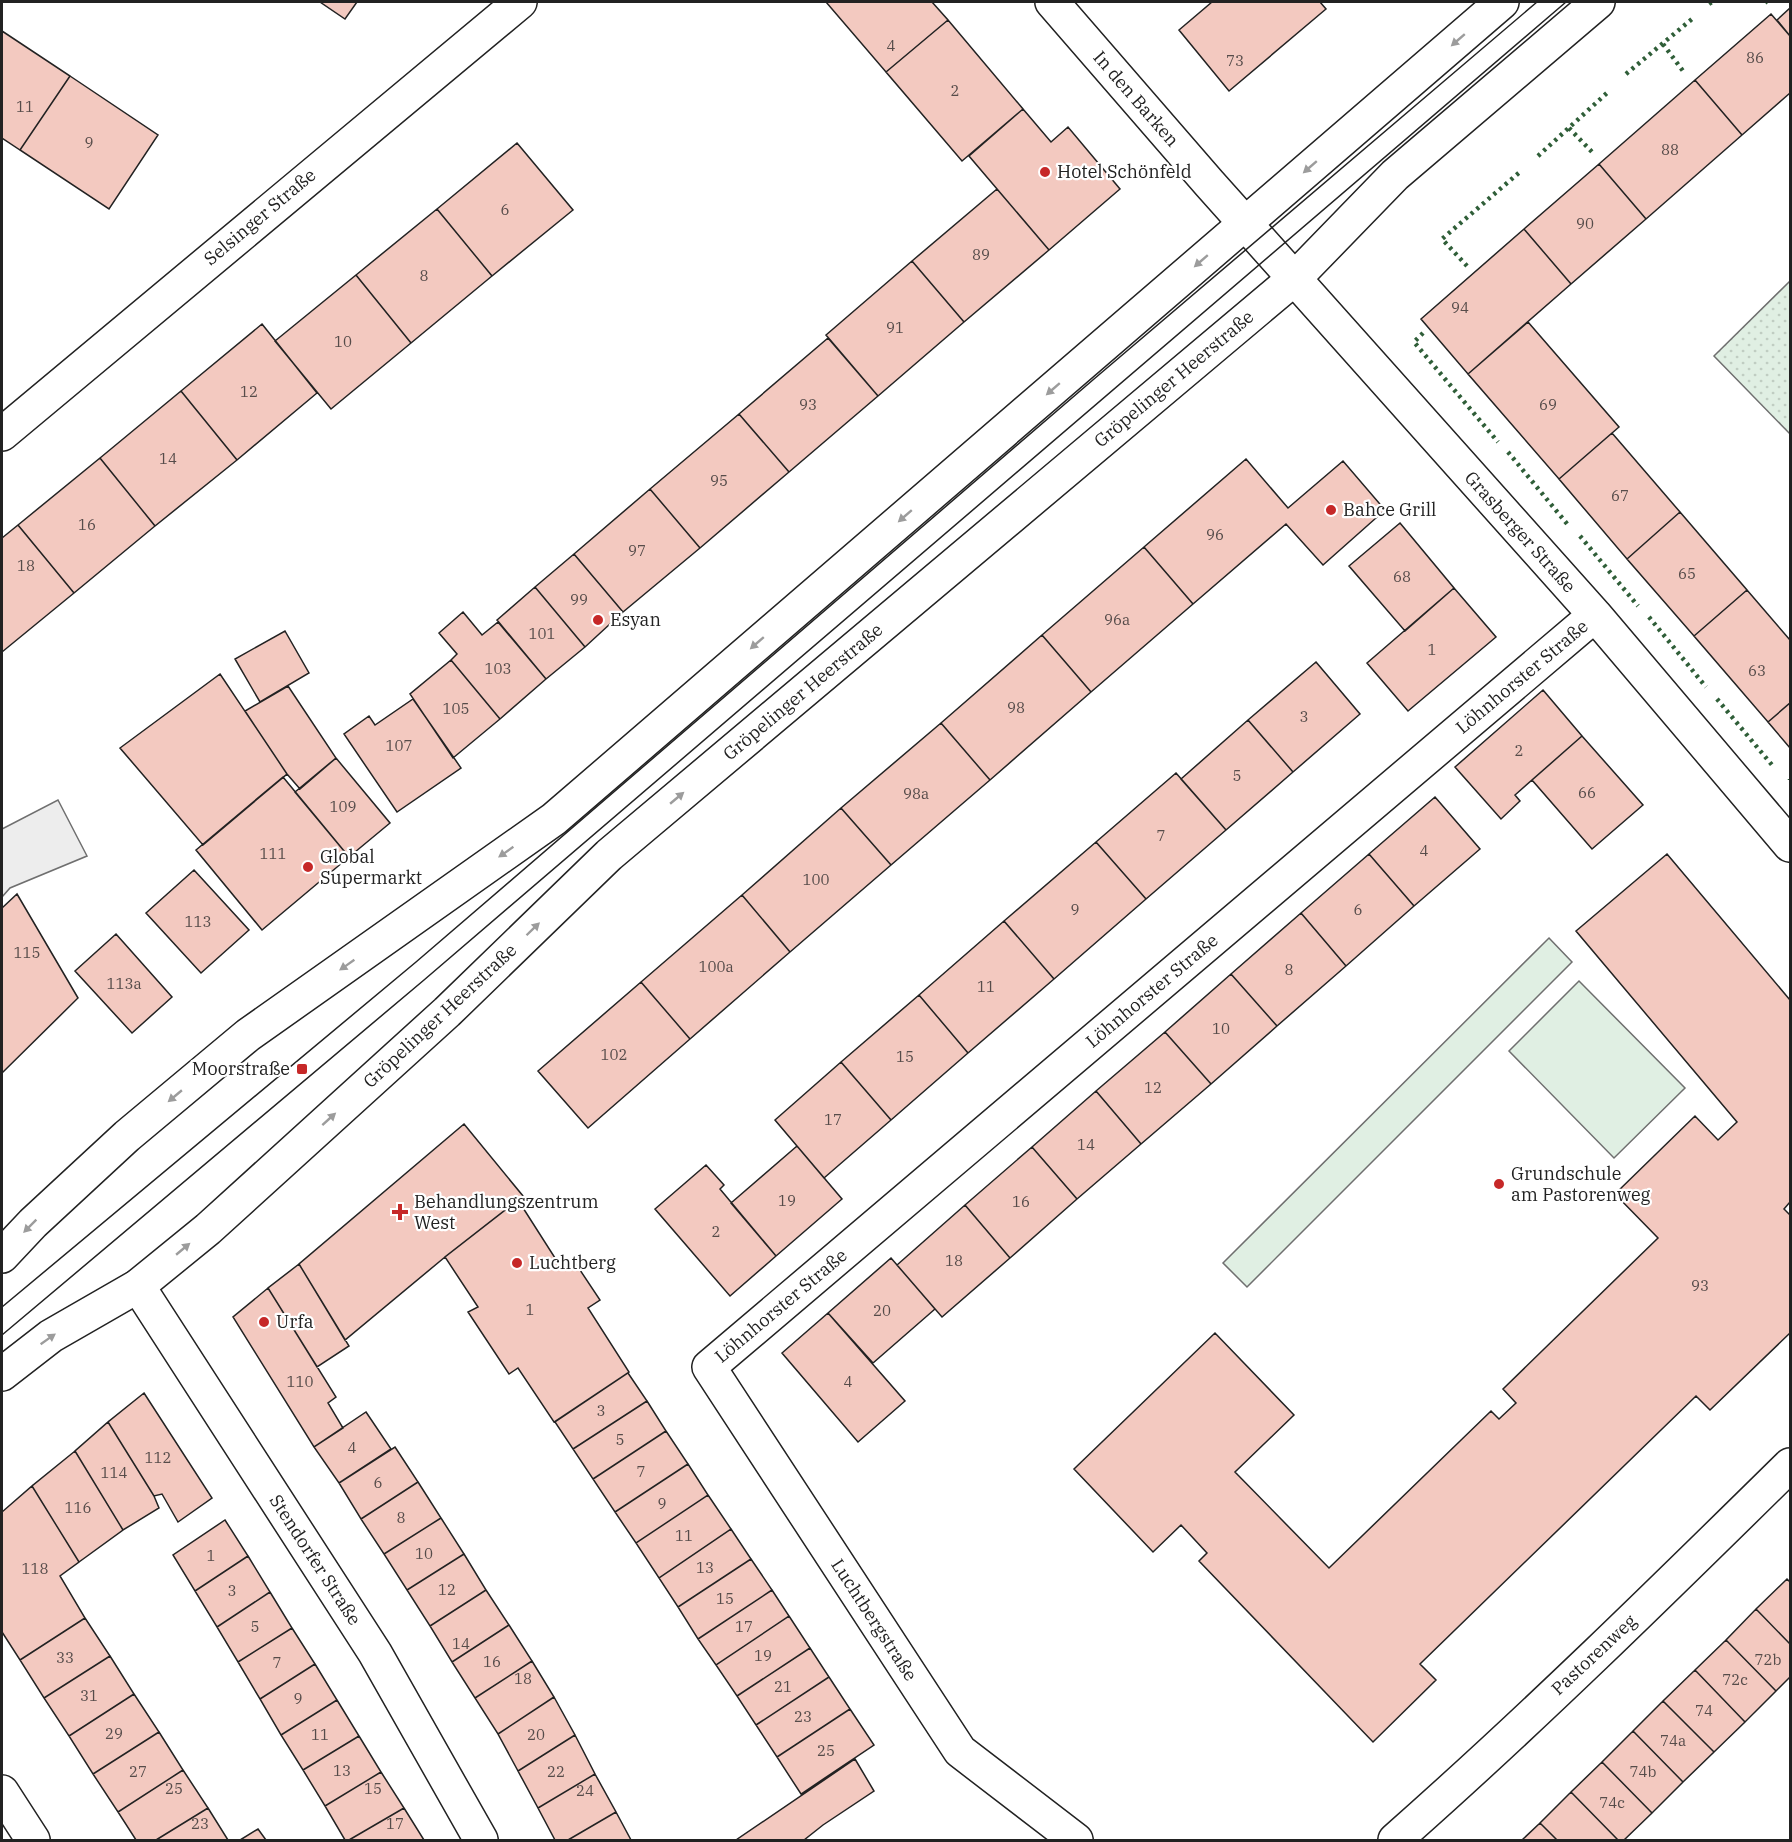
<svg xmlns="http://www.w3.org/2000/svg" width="1792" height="1842" font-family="'IBM Plex Serif',serif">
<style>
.park{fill:url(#park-dots);stroke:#6f6f6f;stroke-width:1.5}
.pitch{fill:#e0efe3;stroke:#6f6f6f;stroke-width:1.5}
.parking{fill:#ededed;stroke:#6f6f6f;stroke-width:1.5}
.building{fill:#f3c9c0;stroke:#222;stroke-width:1.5}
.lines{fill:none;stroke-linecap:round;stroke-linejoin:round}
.minor-casing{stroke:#222;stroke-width:36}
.secondary-casing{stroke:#222;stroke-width:36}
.minor{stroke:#fff;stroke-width:33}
.secondary{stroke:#fff;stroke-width:33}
.tram{stroke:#222;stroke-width:1.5}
.hedge{stroke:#2f5e38;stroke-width:4.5;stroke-dasharray:3 4.5;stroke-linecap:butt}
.oneway{fill:#9c9c9c}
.poi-dot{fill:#c62828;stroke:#fff;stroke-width:2}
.labels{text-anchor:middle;stroke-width:4.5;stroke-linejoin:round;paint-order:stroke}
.number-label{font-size:15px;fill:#564c4a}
.street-label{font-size:18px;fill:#222;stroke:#fff}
.poi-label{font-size:18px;fill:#222;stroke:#fff;text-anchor:start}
</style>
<defs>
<pattern id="park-dots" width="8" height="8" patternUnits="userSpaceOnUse" patternTransform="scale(1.5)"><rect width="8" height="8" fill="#e0efe3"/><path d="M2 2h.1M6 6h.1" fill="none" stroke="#c0cdc2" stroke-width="1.8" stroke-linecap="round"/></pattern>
</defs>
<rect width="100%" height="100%" fill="#fff"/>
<!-- park -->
<path class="park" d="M1790,281V434L1714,356Z"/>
<!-- pitch -->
<path class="pitch" d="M1549,938L1572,962L1247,1287L1223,1263Z
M1579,981L1685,1088L1614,1158L1509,1051Z"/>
<!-- parking -->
<path class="parking" d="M58,800L87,856L10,888L2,897V829Z"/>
<!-- building -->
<path class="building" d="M320,2H357L345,19Z
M826,2H932L948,20L886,72Z
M1212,2H1320L1326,9L1229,91L1179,30Z
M1790,8V36L1777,20Z
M1771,14L1790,36V93L1742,135L1695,80Z
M948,20L1023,109L962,161L886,72Z
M2,31L70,76L20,150L2,138Z
M70,76L158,135L109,209L20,150Z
M1695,80L1742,135L1646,219L1599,164Z
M1023,109L1051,142L1068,127L1120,189L1049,250L969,156Z
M517,143L573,210L492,276L437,209Z
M1599,164L1646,219L1571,284L1524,229Z
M997,189L1049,250L964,322L912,261Z
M437,209L492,276L411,343L356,275Z
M1524,229L1571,284L1468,374L1421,319Z
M912,261L964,322L878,396L826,335Z
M356,275L411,343L331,409L275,341Z
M1528,322L1619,427L1559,479L1468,374Z
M262,324L317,393L237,460L181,391Z
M828,338L878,396L789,472L739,414Z
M181,391L237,460L155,526L100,458Z
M739,414L789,472L700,548L650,489Z
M1612,433L1680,512L1627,559L1559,479Z
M100,458L155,526L74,593L18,525Z
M1246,459L1288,508L1343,461L1385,510L1323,565L1286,524L1193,604L1144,547Z
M650,489L700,548L623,612L574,554Z
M1680,512L1747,590L1694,636L1627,559Z
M1400,523L1454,588L1405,631L1349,566Z
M18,525L74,593L2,652V538Z
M1144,547L1193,604L1091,692L1042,635Z
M574,554L623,612L585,647L535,587Z
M535,587L585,647L546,679L497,620Z
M1454,588L1496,637L1408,711L1367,663Z
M1747,590L1790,640V703L1768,722L1694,636Z
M463,612L482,635L498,622L546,679L500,719L451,660L457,654L439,633Z
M285,631L309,673L260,702L235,659Z
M1042,635L1091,692L990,780L941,723Z
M451,660L500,719L453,758L410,694Z
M1316,662L1360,714L1293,772L1248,720Z
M220,674L287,774L203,845L120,748Z
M288,686L336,758L300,789L287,774L245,711Z
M1543,690L1582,736L1515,795L1520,801L1501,819L1455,767Z
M413,699L461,768L397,812L344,734L369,716L375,725Z
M1790,703V748L1768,722Z
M1248,720L1293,772L1226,830L1181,779Z
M941,723L990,780L891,865L841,808Z
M1582,736L1643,805L1592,849L1532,780Z
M336,758L390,823L349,857L295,792Z
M1176,773L1226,830L1146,899L1096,842Z
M283,777L349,857L262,930L196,850Z
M1435,797L1480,849L1414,906L1369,854Z
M841,808L891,865L790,952L742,895Z
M1096,842L1146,899L1054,979L1004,921Z
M1369,854L1414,906L1346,966L1301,913Z
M1667,854L1790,1000V1202L1784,1209L1790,1215V1333L1710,1410L1696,1396L1420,1664L1436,1680L1373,1742L1199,1561L1207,1553L1181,1525L1153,1552L1074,1469L1215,1333L1294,1415L1235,1472L1329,1568L1491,1411L1499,1419L1516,1403L1503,1389L1658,1238L1615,1194L1695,1116L1718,1140L1737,1122L1576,931Z
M194,870L249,930L201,973L146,913Z
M17,894L78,998L2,1073V908Z
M742,895L790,952L690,1039L641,982Z
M1301,913L1346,966L1277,1026L1231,974Z
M1004,921L1054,979L968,1053L919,995Z
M116,934L172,997L132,1033L75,971Z
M1231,974L1277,1026L1211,1084L1165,1032Z
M641,982L690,1039L588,1128L538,1071Z
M919,995L968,1053L891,1120L841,1062Z
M1165,1032L1211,1084L1141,1144L1096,1091Z
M841,1062L891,1120L824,1178L775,1120Z
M1096,1091L1141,1144L1077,1199L1032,1147Z
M464,1124L523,1196L445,1257L345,1340L299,1264Z
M797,1146L842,1199L776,1256L731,1203Z
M1032,1147L1077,1199L1010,1258L965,1205Z
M706,1165L724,1185L720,1189L776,1256L730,1296L655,1209Z
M518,1200L562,1269L574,1261L600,1300L588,1308L629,1372L554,1422L518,1368L509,1374L468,1312L478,1307L445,1257Z
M965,1205L1010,1258L942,1317L897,1265Z
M891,1258L935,1309L873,1363L828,1313Z
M299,1264L349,1346L317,1367L268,1288Z
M268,1288L336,1397L328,1403L343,1428L314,1447L233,1317Z
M828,1313L905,1401L858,1442L782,1353Z
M628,1373L647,1401L573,1449L555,1422Z
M144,1393L212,1498L178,1522L162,1494L154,1496L108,1422Z
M647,1401L666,1431L593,1479L573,1449Z
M366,1412L391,1449L339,1483L314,1447Z
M108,1422L154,1496L159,1508L123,1530L75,1451Z
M666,1431L688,1464L615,1512L593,1479Z
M395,1447L418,1482L361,1519L339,1483Z
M75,1451L123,1530L79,1562L32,1486Z
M688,1464L708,1495L636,1543L615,1512Z
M418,1482L441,1518L384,1554L361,1519Z
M32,1486L79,1562L60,1576L85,1618L20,1660L2,1632V1512Z
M708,1495L731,1529L659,1578L636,1543Z
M441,1518L464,1554L407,1590L384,1554Z
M225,1520L248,1556L195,1591L173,1555Z
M731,1529L751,1559L678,1607L659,1578Z
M464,1554L486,1590L430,1626L407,1590Z
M248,1556L270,1592L217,1627L195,1591Z
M751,1559L772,1590L698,1639L678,1607Z
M1787,1579L1790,1582V1644L1756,1609Z
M486,1590L509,1625L452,1662L430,1626Z
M772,1590L789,1616L716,1665L698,1639Z
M270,1592L292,1628L238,1662L217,1627Z
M1756,1609L1790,1644V1677L1776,1691L1726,1640Z
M789,1616L810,1648L737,1696L716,1665Z
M85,1618L110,1656L44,1698L20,1660Z
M509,1625L532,1661L475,1698L452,1662Z
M292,1628L315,1664L260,1699L238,1662Z
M1726,1640L1776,1691L1745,1722L1695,1670Z
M810,1648L829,1677L756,1725L737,1696Z
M110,1656L134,1694L69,1736L44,1698Z
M532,1661L554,1697L498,1734L475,1698Z
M315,1664L337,1700L281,1735L260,1699Z
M1695,1670L1745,1722L1714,1752L1663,1701Z
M829,1677L850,1709L777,1757L756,1725Z
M134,1694L159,1732L93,1774L69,1736Z
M554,1697L575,1735L518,1771L498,1734Z
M337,1700L359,1736L303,1770L281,1735Z
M1663,1701L1714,1752L1683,1782L1633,1731Z
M850,1709L874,1745L801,1794L777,1757Z
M1633,1731L1683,1782L1652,1813L1602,1762Z
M159,1732L183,1770L118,1812L93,1774Z
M575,1735L595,1774L538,1808L518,1771Z
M359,1736L381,1772L325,1806L303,1770Z
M855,1759L874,1791L823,1825L804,1840H736Z
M1602,1762L1652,1813L1624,1840H1618L1571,1792Z
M183,1770L208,1808L156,1840H136L118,1812Z
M381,1772L404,1808L349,1840H345L325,1806Z
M595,1774L616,1812L568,1840H555L538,1808Z
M1571,1792L1618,1840H1557L1540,1823Z
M208,1808L228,1840H156Z
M404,1808L424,1840H349Z
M616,1812L631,1840H568Z
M1540,1823L1557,1840H1522Z
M258,1829L266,1840H240Z"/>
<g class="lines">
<defs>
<path id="minor" d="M1052,2L1209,183L1595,615L1790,845
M2,434L520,2
M138,1286L375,1653L481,1840
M2,1792L33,1840
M1076,1840L960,1751L709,1367L1595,615
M1395,1840C1531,1720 1661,1592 1790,1465"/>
<path id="secondary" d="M2,1256L33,1223L127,1136L248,1035L554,819L1502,2
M2,1374L51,1336L138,1286L208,1229L447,1012L609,855L1295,278L1395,175L1598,2"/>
</defs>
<!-- minor casing -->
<use href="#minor" class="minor-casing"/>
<!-- secondary casing -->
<use href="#secondary" class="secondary-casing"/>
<!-- minor -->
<use href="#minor" class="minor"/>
<!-- secondary -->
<use href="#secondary" class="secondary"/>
<!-- tram -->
<path class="tram" d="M2,1307L416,962L1094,379L1537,2
M2,1335L424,980L1566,2"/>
<!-- hedge -->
<path class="hedge" d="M1767,2L1768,3
M1709,4L1712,2
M1663,44L1683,71
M1626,74L1692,19
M1569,128L1593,153
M1538,156L1608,92
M1467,266L1442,239L1521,171
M1423,333L1414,342L1498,442
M1508,452L1568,525
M1580,536L1638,606
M1649,617L1706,687
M1717,699L1772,765
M1790,779V780"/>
</g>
<!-- one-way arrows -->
<defs><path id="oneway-solid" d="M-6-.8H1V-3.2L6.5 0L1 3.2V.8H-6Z" transform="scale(1.5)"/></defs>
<g class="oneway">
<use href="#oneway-solid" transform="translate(1458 40) rotate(139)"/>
<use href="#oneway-solid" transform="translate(1310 167) rotate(139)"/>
<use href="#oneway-solid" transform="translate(1201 261) rotate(139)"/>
<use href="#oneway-solid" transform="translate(1053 389) rotate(139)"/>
<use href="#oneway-solid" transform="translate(905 516) rotate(139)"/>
<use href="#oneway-solid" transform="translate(757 643) rotate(139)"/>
<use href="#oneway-solid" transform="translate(677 798) rotate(-40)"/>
<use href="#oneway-solid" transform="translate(506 852) rotate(145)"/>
<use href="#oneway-solid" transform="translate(533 929) rotate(-44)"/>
<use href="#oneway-solid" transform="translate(347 965) rotate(145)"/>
<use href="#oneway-solid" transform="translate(175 1096) rotate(140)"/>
<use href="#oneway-solid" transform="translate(329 1119) rotate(-42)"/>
<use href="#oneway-solid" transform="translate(30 1226) rotate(135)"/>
<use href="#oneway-solid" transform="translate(183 1249) rotate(-40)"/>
<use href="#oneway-solid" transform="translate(48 1339) rotate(-35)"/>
</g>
<!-- markers -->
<g class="poi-dot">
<circle cx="1045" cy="172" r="6"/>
<circle cx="1331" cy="510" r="6"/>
<circle cx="598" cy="620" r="6"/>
<circle cx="308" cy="867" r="6"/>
<rect x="296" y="1063" width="12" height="12" rx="3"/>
<circle cx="1499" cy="1184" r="6"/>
<path d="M397 1203h6v6h6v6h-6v6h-6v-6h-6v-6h6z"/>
<circle cx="517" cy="1263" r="6"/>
<circle cx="264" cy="1322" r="6"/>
</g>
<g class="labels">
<!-- number labels -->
<g class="number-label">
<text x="891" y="51">4</text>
<text x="1755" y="63">86</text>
<text x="1235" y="66">73</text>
<text x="955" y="96">2</text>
<text x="25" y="112">11</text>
<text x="89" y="148">9</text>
<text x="1670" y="155">88</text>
<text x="505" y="215">6</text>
<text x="1585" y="229">90</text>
<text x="981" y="260">89</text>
<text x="424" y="281">8</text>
<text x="1460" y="313">94</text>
<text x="895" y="333">91</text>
<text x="343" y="347">10</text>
<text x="249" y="397">12</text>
<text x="808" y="410">93</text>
<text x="1548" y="410">69</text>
<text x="168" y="464">14</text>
<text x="719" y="486">95</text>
<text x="1620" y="501">67</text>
<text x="87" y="530">16</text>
<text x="1215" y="540">96</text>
<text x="637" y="556">97</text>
<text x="26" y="571">18</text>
<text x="1687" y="579">65</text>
<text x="1402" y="582">68</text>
<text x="579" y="605">99</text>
<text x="1117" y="625">96a</text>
<text x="542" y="639">101</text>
<text x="1432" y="655">1</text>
<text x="498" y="674">103</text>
<text x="1757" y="676">63</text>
<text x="1016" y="713">98</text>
<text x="456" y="714">105</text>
<text x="1304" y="722">3</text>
<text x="399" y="751">107</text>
<text x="1519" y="756">2</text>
<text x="1237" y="781">5</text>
<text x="1587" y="798">66</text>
<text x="916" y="799">98a</text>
<text x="343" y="812">109</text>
<text x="1161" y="841">7</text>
<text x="1424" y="856">4</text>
<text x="273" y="859">111</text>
<text x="816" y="885">100</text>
<text x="1075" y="915">9</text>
<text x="1358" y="915">6</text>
<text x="198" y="927">113</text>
<text x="27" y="958">115</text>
<text x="716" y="972">100a</text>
<text x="1289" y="975">8</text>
<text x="124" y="989">113a</text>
<text x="986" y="992">11</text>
<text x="1221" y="1034">10</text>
<text x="614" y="1060">102</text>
<text x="905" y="1062">15</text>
<text x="1153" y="1093">12</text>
<text x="833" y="1125">17</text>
<text x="1086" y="1150">14</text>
<text x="787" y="1206">19</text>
<text x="1021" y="1207">16</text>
<text x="716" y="1237">2</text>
<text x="954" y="1266">18</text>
<text x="1700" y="1291">93</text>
<text x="530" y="1315">1</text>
<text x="882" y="1316">20</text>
<text x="300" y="1387">110</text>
<text x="848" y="1387">4</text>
<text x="601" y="1416">3</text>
<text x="620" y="1445">5</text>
<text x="352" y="1453">4</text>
<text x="158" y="1463">112</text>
<text x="641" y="1477">7</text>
<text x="114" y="1478">114</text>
<text x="378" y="1488">6</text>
<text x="662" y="1509">9</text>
<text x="78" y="1513">116</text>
<text x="401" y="1523">8</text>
<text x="684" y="1541">11</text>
<text x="424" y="1559">10</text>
<text x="211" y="1561">1</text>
<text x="705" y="1573">13</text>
<text x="35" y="1574">118</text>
<text x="447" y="1595">12</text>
<text x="232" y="1596">3</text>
<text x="725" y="1604">15</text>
<text x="255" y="1632">5</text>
<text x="744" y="1632">17</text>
<text x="461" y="1649">14</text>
<text x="763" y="1661">19</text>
<text x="65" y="1663">33</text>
<text x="1768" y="1665">72b</text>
<text x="492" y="1667">16</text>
<text x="277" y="1668">7</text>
<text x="523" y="1684">18</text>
<text x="1735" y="1685">72c</text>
<text x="783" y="1692">21</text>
<text x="89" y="1701">31</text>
<text x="298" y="1704">9</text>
<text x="1704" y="1716">74</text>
<text x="803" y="1722">23</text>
<text x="114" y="1739">29</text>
<text x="320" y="1740">11</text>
<text x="536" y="1740">20</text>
<text x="1673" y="1746">74a</text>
<text x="826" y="1756">25</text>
<text x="342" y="1776">13</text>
<text x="138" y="1777">27</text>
<text x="556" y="1777">22</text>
<text x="1643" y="1777">74b</text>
<text x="174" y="1794">25</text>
<text x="373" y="1794">15</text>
<text x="585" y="1796">24</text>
<text x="1612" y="1808">74c</text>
<text x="200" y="1829">23</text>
<text x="395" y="1829">17</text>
</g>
<!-- street labels -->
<g class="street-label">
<text transform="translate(1136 99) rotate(49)" y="6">In den Barken</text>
<text transform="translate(260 217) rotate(-40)" y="6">Selsinger Straße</text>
<text transform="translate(1174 379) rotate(-40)" y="6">Gröpelinger Heerstraße</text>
<text transform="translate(1520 532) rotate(48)" y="6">Grasberger Straße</text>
<text transform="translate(1522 677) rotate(-40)" y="6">Löhnhorster Straße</text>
<text transform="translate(803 692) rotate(-40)" y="6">Gröpelinger Heerstraße</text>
<text transform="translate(1152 991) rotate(-40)" y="6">Löhnhorster Straße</text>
<text transform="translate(440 1016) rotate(-43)" y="6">Gröpelinger Heerstraße</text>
<text transform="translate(781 1306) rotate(-40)" y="6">Löhnhorster Straße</text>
<text transform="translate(315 1560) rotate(57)" y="6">Stendorfer Straße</text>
<text transform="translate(874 1620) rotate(57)" y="6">Luchtbergstraße</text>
<text transform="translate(1594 1655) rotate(-43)" y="6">Pastorenweg</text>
</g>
<!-- poi labels -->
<g class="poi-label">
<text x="1057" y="178">Hotel Schönfeld</text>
<text x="1343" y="516">Bahce Grill</text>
<text x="610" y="626">Esyan</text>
<text x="320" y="863">Global<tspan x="320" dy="21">Supermarkt</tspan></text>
<text x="290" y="1075" text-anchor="end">Moorstraße</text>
<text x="1511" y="1180">Grundschule<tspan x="1511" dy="21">am Pastorenweg</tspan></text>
<text x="414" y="1208">Behandlungszentrum<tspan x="414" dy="21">West</tspan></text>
<text x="529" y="1269">Luchtberg</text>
<text x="276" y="1328">Urfa</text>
</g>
</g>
<!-- border -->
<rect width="1792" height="1842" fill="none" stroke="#222222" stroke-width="6"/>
</svg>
